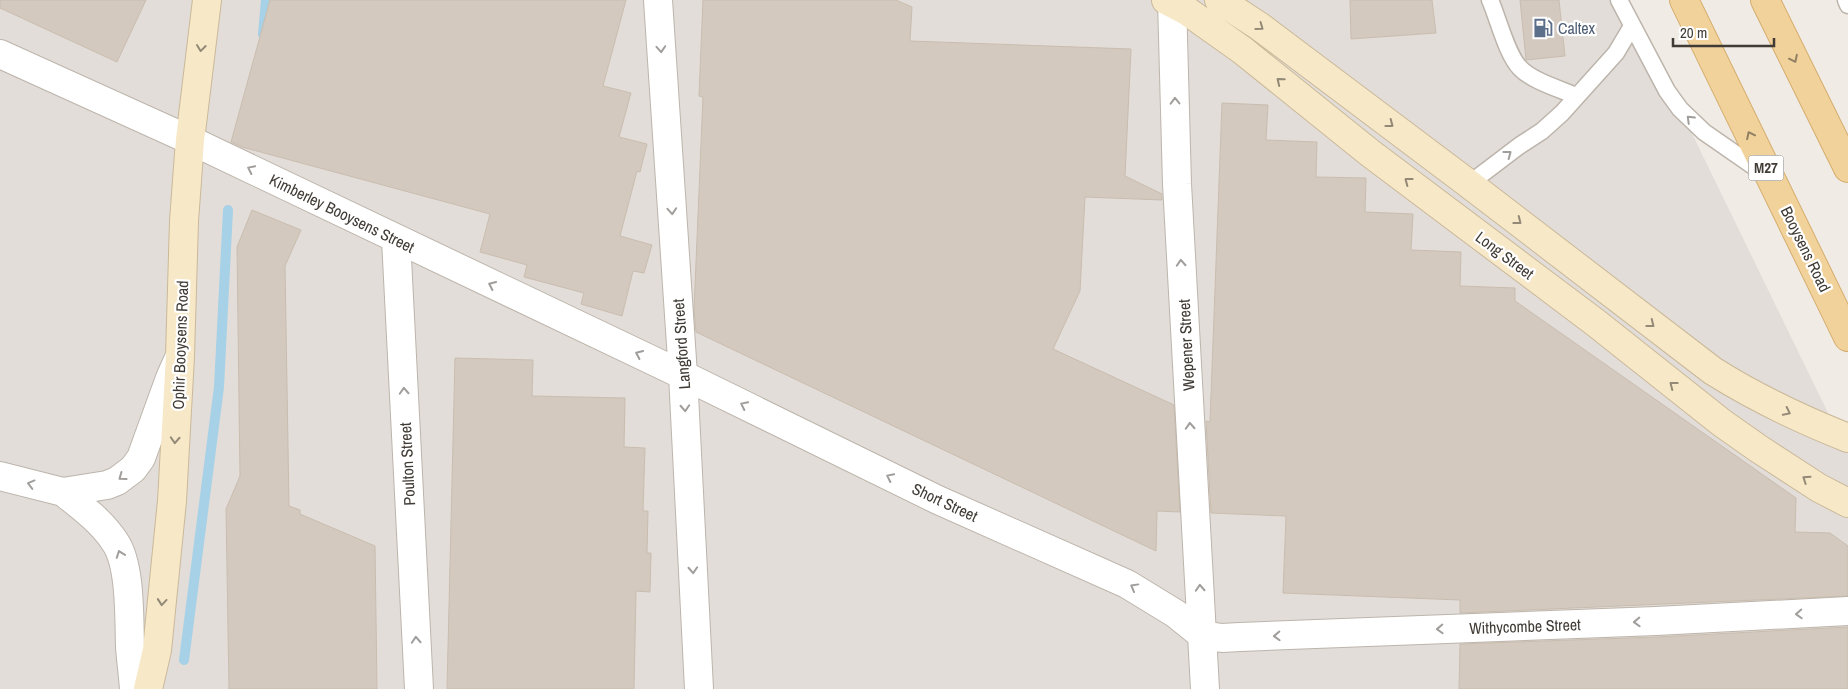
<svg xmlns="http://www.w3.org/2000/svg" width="1848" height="689" font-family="'Archivo Narrow',sans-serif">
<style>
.industrial{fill:#e2ddd9}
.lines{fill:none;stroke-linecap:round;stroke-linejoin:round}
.stream{stroke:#a7d1e6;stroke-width:10}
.building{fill:#d3c9be;stroke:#cabdaf}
.service-casing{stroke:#bdb5ab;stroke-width:19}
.minor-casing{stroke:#bdb5ab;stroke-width:30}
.tertiary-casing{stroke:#bdb5ab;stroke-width:30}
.secondary-casing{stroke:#cab999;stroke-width:30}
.primary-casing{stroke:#d4ad6e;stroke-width:30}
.service{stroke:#fff;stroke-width:16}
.minor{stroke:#fff;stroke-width:28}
.tertiary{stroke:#fff;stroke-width:28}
.secondary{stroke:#f7e8c7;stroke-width:28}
.primary{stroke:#f2d29b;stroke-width:28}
.oneway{stroke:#938977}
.oneway2{stroke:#a09d9a}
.oneway3{stroke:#917f63}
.labels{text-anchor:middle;stroke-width:4.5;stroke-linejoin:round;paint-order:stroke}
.shield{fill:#fff;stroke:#7a7672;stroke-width:1}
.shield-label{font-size:15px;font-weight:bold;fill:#413b35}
.service-label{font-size:16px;fill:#4e5e75;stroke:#fff;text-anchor:start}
.street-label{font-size:16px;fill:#413b35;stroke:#fff}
</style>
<rect width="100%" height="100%" fill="#f0ebe4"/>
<!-- industrial -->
<path class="industrial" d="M0,0H1627L1848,454V689H0Z"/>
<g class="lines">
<!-- stream -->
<path class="stream" d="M263,34L266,0
M184,660L219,387L228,210"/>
</g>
<!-- building -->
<path class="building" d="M0,0H146L117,62L0,8Z
M270,0H626L603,86L631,93L619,137L647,144L640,172L637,171L620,236L652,245L644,273L633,271L622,316L581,304L584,293L524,277L527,265L480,252L490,214L242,147L231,142Z
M703,0H896L912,7L910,41L1131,49L1125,176L1162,194V200L1085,197L1080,291L1053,349L1174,405L1180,512L1157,511L1156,551L696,332L694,310L703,97L699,96Z
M1350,0H1432L1436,33L1351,39Z
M1520,0H1559L1565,56L1526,60Z
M1222,103L1268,105L1266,140L1317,142L1316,177L1366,178L1365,212L1413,214L1411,250L1461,252L1460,286L1515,288V301L1796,498L1795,532L1830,533L1848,546V596L1460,613V600L1283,593L1286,516L1211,513L1206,421L1210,422Z
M252,210L301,230L285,266L289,506L300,510V514L375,546L377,689H229L226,509L240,476L237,247Z
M455,358L533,360L532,396L625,398L624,447L645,448L643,511H648L647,553H651L650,592L636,591L634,689H447Z
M1848,627V689H1459L1460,644L1657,637Z"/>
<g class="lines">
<defs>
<path id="service" d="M1490,0C1498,18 1507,55 1520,68C1532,81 1560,89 1576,96
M1619,0L1667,91L1680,109L1704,132L1766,175
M1846,0L1848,5
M1469,184L1519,146L1542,131L1562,113L1616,53L1632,26"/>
<path id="minor" d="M658,0L683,375L699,689
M1172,0L1177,184L1205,689
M0,54L190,140L683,375L938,500L1127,584L1176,614L1202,635L1222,638L1240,637L1656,621L1848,611
M396,239L419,689"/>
<path id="tertiary" d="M0,476L63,492L107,485L117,481L133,469L141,458L170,378L179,358
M63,492C82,507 102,522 115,542C131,565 129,619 130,647C131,661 133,675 134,689"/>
<path id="secondary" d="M1166,0L1187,11L1242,50L1370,153L1596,323L1722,423L1759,449L1819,488L1848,503
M1219,0L1259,26L1469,184L1713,371C1756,398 1800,419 1848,438
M148,689L157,650L172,501L180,356L184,221L190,140L207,0"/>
<path id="primary" d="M1684,0L1848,337
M1765,0L1848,168"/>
</defs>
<!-- service casing -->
<use href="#service" class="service-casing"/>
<!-- minor casing -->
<use href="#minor" class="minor-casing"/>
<!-- tertiary casing -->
<use href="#tertiary" class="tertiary-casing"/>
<!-- secondary casing -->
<use href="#secondary" class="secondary-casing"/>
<!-- primary casing -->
<use href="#primary" class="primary-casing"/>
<!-- service -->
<use href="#service" class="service"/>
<!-- minor -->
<use href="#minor" class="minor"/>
<!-- tertiary -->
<use href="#tertiary" class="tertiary"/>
<!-- secondary -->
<use href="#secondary" class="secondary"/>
<!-- primary -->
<use href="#primary" class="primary"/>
</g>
<!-- one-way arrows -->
<defs><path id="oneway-chevron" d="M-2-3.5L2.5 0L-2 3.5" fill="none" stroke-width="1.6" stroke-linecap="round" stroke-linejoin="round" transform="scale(1.25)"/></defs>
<g class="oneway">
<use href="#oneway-chevron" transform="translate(1260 27) rotate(36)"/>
<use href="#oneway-chevron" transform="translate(201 48) rotate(97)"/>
<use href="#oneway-chevron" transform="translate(1280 81) rotate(-141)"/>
<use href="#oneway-chevron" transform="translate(1390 124) rotate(37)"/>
<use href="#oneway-chevron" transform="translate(1408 181) rotate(-143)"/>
<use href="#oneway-chevron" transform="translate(1518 221) rotate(38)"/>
<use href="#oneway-chevron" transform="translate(1651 324) rotate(38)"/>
<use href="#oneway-chevron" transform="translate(1673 385) rotate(-142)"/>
<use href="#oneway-chevron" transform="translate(1787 412) rotate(26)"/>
<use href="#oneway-chevron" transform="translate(175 440) rotate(93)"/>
<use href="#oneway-chevron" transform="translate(1806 479) rotate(-146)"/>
<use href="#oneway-chevron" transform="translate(162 602) rotate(95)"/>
</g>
<g class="oneway2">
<use href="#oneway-chevron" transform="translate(661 49) rotate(86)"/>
<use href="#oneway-chevron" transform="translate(1175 101) rotate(-91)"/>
<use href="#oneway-chevron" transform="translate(1690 119) rotate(-136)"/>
<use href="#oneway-chevron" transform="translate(1508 154) rotate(-37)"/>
<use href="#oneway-chevron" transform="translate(251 169) rotate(-154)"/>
<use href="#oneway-chevron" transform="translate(672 211) rotate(86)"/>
<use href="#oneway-chevron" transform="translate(1181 263) rotate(-93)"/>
<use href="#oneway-chevron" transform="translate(492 285) rotate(-155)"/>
<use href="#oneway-chevron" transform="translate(639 354) rotate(-155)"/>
<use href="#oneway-chevron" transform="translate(404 391) rotate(-93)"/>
<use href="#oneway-chevron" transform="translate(744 405) rotate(-154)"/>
<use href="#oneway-chevron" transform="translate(685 408) rotate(87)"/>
<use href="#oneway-chevron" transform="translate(1190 426) rotate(-93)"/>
<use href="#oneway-chevron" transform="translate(122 477) rotate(144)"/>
<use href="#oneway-chevron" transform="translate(890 477) rotate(-154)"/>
<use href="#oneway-chevron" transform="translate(31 484) rotate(-165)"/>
<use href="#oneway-chevron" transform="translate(120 554) rotate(-110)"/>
<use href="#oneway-chevron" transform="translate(693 570) rotate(87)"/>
<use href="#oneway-chevron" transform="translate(1134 587) rotate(-151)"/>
<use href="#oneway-chevron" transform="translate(1200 588) rotate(-93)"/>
<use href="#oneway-chevron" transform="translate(1799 614) rotate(177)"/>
<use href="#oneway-chevron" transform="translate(1637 622) rotate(178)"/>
<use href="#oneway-chevron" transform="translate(1440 629) rotate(178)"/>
<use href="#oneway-chevron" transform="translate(1277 636) rotate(178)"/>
<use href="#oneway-chevron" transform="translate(416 640) rotate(-93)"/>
</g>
<g class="oneway3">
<use href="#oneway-chevron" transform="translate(1794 59) rotate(64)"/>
<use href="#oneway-chevron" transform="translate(1750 135) rotate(-116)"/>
</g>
<!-- icons -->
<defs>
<symbol id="fuel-bare" viewBox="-9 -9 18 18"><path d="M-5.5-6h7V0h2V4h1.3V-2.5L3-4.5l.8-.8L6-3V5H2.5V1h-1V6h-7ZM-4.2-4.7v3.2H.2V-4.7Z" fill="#5c6f8a" stroke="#fff" stroke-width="2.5" paint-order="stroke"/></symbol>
</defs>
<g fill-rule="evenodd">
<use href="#fuel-bare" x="1529" y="14" width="28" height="28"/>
</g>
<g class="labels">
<!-- shield labels -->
<rect class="shield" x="1748.5" y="155.5" width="35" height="25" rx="4"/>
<g class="shield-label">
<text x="1766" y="173">M27</text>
</g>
<!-- service labels -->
<g class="service-label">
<text x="1558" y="34">Caltex</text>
</g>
<!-- street labels -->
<g class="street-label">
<text transform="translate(342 213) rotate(26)" y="6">Kimberley Booysens Street</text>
<text transform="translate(1806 249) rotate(64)" y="6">Booysens Road</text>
<text transform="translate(1505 255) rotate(37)" y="6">Long Street</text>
<text transform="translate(681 344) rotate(-94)" y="6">Langford Street</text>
<text transform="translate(180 345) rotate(-88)" y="6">Ophir Booysens Road</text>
<text transform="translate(1186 345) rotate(-93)" y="6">Wepener Street</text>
<text transform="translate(407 464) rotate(-93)" y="6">Poulton Street</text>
<text transform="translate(945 502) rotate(25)" y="6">Short Street</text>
<text transform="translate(1525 626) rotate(-2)" y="6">Withycombe Street</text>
</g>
</g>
<!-- scale -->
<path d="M1673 38v8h101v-8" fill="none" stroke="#413b35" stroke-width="2.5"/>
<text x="1680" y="38" font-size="15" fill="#413b35" stroke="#ffffff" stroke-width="4" paint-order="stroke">20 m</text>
</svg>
